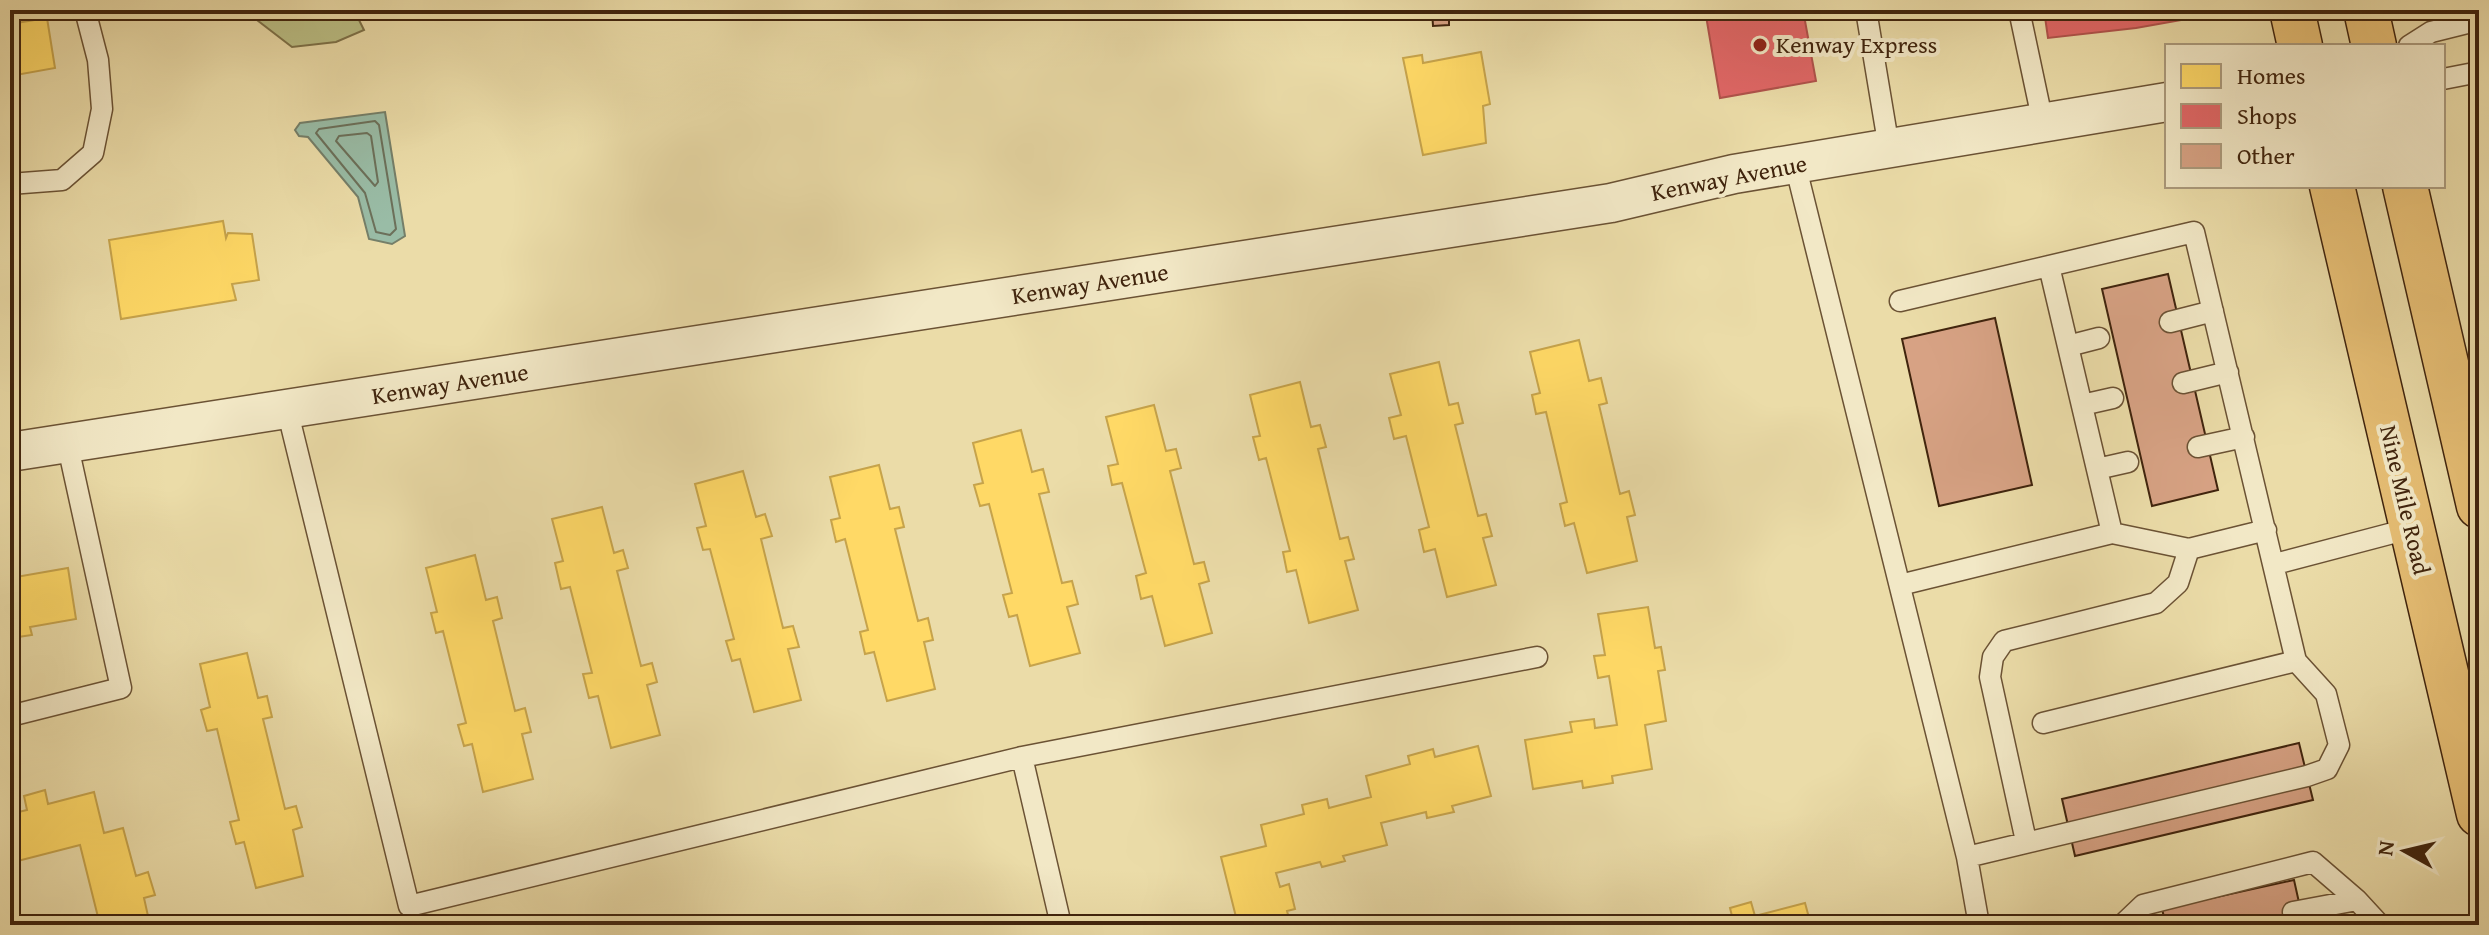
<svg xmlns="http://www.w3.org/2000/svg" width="2489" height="935" font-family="'Gentium Book Plus',serif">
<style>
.green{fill:#bbbf85;stroke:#7e7249;stroke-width:2}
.water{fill:#99bca6;stroke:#757f69;stroke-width:2}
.homes{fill:#ffd966;stroke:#c6a34b;stroke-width:2}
.shops{fill:#e06666;stroke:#b0524b;stroke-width:2}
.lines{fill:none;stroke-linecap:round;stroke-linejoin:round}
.shore{stroke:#6c705a;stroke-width:2}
.building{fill:#d7a284;stroke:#40240d;stroke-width:2}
.service-casing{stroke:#6b5234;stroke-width:23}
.minor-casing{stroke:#6b5234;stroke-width:41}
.primary-casing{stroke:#40240d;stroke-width:47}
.path{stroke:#40240d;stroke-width:5;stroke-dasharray:2 4;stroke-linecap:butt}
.service{stroke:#f2e8c6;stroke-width:20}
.minor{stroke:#f2e8c6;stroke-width:38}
.primary{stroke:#e6be74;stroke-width:44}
.poi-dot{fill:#8f2418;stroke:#f2e8c6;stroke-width:3}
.labels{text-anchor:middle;stroke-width:8;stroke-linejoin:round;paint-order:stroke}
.poi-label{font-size:24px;fill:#40240d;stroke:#f2e8c6;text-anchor:start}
.street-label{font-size:24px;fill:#40240d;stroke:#f2e8c6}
</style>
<rect width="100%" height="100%" fill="#ebdca8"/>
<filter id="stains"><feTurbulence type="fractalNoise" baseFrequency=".0025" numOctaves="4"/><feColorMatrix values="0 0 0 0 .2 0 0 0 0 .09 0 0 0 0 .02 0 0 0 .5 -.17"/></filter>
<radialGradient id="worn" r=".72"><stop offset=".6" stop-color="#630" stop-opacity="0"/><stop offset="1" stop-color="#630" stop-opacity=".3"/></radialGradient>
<!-- green -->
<path class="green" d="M244,10H354L364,30L336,42L292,47Z"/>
<!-- water -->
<path class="water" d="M385,112L405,236L392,244L369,239L358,197L308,137L299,136L295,130L300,123Z"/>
<!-- homes -->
<path class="homes" d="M47,18L55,68L10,76V85V24Z
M1481,52L1490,104L1483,106L1486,143L1423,155L1403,58L1422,55L1423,63Z
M223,221L226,238L228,233L252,234L259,280L232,284L236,300L121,319L109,240Z
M1579,340L1589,381L1601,378L1607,403L1599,405L1620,494L1629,491L1635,515L1627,517L1637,561L1587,573L1574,523L1565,526L1560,504L1567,502L1546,412L1536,414L1532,395L1540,393L1530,352Z
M1439,362L1449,405L1458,403L1463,423L1455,425L1478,516L1486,514L1492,536L1483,538L1496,585L1447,597L1435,549L1424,552L1419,530L1429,527L1406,436L1394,439L1389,418L1401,415L1390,374Z
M1300,382L1311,427L1320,425L1326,447L1318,449L1340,539L1348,537L1354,559L1345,561L1358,610L1309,623L1296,570L1287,572L1283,552L1290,551L1266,458L1259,460L1253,437L1260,436L1250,395Z
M1154,405L1166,451L1176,449L1181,468L1170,471L1194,564L1204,562L1209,581L1199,584L1212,633L1165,646L1152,596L1141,599L1136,576L1146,573L1122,483L1112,485L1108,466L1118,464L1106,417Z
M1021,430L1032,472L1043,469L1049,492L1039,494L1062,583L1072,581L1078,604L1067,607L1080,653L1030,666L1017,615L1009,617L1003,595L1012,593L989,504L980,506L974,485L983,483L973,443Z
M879,465L890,509L899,507L904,527L895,529L918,621L928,618L933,640L924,642L935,689L887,701L874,652L865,654L860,632L868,630L845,539L836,542L831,520L840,518L830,477Z
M743,471L756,517L765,514L772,536L761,539L783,628L793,626L799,647L788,649L801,700L754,712L740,659L732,661L726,641L734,639L710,549L703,550L697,528L706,526L695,484Z
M602,507L614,553L623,550L628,568L617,571L641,666L652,663L657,682L647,685L660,735L611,748L598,696L589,698L583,674L592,673L570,587L561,589L555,563L563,561L552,519Z
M475,555L486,600L497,597L502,618L493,621L515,711L525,708L531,732L522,734L533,779L483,792L472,744L464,746L458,725L466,723L443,631L436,633L431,613L437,612L426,568Z
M68,568L76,619L30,627L32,635L11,638L10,578Z
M1648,607L1655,648L1661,647L1665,670L1658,671L1666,721L1645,725L1652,769L1612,776L1613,783L1583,788L1582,781L1533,789L1525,740L1572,732L1570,722L1594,719L1595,728L1617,725L1609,676L1598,678L1594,656L1605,655L1598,614Z
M247,653L258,698L267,696L272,717L263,719L285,809L296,806L302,827L293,830L303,876L256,888L244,842L236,844L230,822L239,820L217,729L207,731L201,710L210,707L200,664Z
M1478,746L1491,796L1452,806L1454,812L1427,818L1426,812L1381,823L1387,845L1343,856L1345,861L1322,867L1320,862L1276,873L1280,887L1289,884L1295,909L1287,911L1291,925H1238L1221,857L1266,846L1261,825L1304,814L1302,805L1327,799L1329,808L1371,797L1366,776L1410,764L1408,756L1433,749L1435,757Z
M45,790L48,804L94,792L104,833L123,828L136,876L148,872L155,895L144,898L150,925H100L80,845L10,863V814L27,810L24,796Z
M1751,902L1755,916L1805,903L1811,925H1713L1733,920L1730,908Z
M777,919V925H756L755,923Z
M823,919L824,925H785Z"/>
<!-- shops -->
<path class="shops" d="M1705,10H1803L1816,81L1720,98Z
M2044,10H2221V13L2136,28L2048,38Z"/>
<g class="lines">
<!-- shore -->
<path class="shore" d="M375,121L379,125L396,229L390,235L376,232L365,193L316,133L319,129Z
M367,133L371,136L378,182L375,186L336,141L339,136Z"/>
</g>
<!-- building -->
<path class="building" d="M1432,10H1449V25L1433,26Z
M2168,274L2218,490L2152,506L2102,289Z
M1995,318L2032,485L1939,506L1902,339Z
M2299,743L2313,800L2075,856L2062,799Z
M2294,880L2304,925H2166L2162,909Z"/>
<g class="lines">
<defs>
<path id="service" d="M1866,10L1889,148
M2019,10L2043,123
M2409,46L2431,32L2479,20
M2443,79L2479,72
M1795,164L1967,857L1979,925
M10,184L62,180L93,153L102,109L98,60L85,10
M2049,266L2112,533
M1900,301L2194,232L2296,661L2326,694L2339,745L2327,769L2307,776L1967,857
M2170,322L2213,311
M2068,346L2099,338
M2183,383L2228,372
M2082,405L2113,398
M287,409L409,906L1022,757L1537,657
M2198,447L2244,437
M2097,469L2128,462
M2275,564L2412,528
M1900,585L2112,533L2189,549L2266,530
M10,716L121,688L67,442
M2043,723L2296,661
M1022,757L1061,925
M2026,841L1990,677L1993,657L2004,641L2156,603L2178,583L2189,549
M2293,912L2357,900L2380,925
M2122,925L2143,905L2313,862L2357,900"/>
<path id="minor" d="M10,452L1611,203L1734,174L2167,102"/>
<path id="primary" d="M2292,10L2300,46
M2366,10L2374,46
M2332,186L2479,814
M2405,186L2479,506"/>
</defs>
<!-- service casing -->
<use href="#service" class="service-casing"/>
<!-- minor casing -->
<use href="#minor" class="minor-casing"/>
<!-- primary casing -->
<use href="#primary" class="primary-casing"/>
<!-- path -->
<path class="path" d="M2475,211H2479"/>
<!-- service -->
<use href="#service" class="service"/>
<!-- minor -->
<use href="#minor" class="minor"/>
<!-- primary -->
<use href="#primary" class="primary"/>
</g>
<!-- markers -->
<circle class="poi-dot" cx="1760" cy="45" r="8"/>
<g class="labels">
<!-- poi labels -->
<g class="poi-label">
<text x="1776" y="53">Kenway Express</text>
</g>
<!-- street labels -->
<g class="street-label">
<text transform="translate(1729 178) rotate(-11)" y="8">Kenway Avenue</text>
<text transform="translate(1090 284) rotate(-9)" y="8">Kenway Avenue</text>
<text transform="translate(450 384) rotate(-9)" y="8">Kenway Avenue</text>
<text transform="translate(2405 500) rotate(77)" y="8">Nine Mile Road</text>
</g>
</g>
<!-- margin -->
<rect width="2489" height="935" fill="none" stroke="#ebdca8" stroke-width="40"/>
<rect x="12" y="12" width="2465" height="911" fill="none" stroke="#40240d" stroke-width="4"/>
<rect x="20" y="20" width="2449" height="895" fill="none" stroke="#40240d" stroke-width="2"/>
<!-- legend -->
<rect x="2165" y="44" width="280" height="144" fill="#f2e8c6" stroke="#ab9a7c" stroke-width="2"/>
<rect x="2181" y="64" width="40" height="24" fill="#ffd966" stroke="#ab9a7c" stroke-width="2"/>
<text x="2237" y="84" font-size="24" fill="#40240d">Homes</text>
<rect x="2181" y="104" width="40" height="24" fill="#e06666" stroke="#ab9a7c" stroke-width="2"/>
<text x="2237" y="124" font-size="24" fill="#40240d">Shops</text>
<rect x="2181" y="144" width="40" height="24" fill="#d7a284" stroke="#ab9a7c" stroke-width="2"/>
<text x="2237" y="164" font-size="24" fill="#40240d">Other</text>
<!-- north arrow -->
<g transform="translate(2405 851) rotate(278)" stroke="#f2e8c6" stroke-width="6" paint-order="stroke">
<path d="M0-6L14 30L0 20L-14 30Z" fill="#40240d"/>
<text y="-12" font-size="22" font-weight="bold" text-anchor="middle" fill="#40240d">N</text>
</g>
<rect width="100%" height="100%" filter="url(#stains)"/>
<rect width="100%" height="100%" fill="url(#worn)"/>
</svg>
